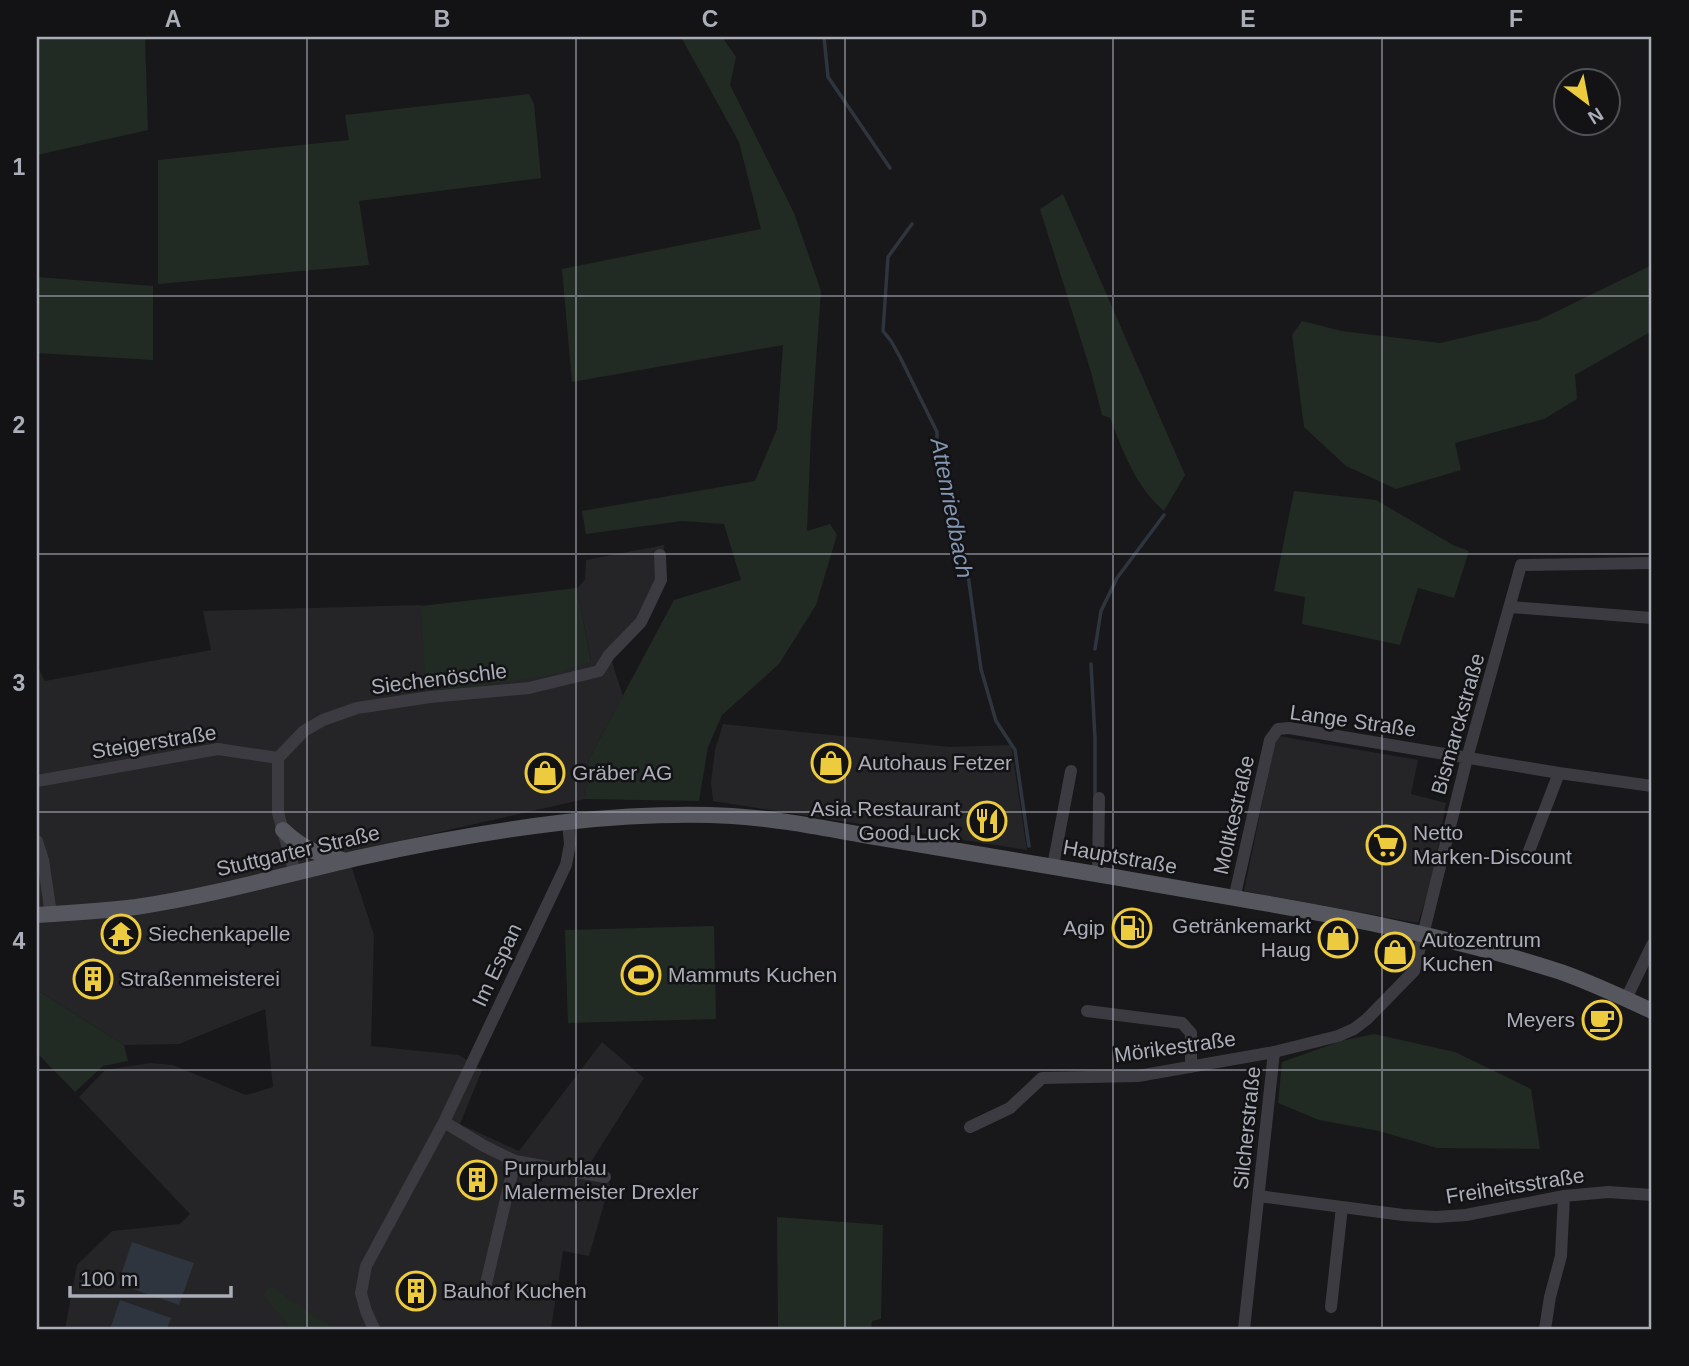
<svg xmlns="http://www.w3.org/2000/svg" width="1689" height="1366" font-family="Arial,sans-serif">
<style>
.built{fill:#252427}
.green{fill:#222a24}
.water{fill:#2e353e}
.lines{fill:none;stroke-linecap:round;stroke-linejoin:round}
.stream{stroke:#2e353e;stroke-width:3.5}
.minor{stroke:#3b3b41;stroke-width:12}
.major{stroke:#55565e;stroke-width:16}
.grid{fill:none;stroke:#abadb9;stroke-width:2;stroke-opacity:0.55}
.labels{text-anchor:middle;stroke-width:5;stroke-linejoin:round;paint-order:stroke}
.street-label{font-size:21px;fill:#abadb9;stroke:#131315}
.poi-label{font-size:21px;fill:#abadb9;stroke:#131315;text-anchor:start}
.water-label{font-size:23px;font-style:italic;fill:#8396b3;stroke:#131315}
.neatline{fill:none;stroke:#abadb9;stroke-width:2.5}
.grid-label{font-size:23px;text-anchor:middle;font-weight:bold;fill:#abadb9}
</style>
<rect width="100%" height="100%" fill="#18181a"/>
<!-- built -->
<path class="built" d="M664,545L663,582L611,659L623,696L589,759L585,799L347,853L374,935L371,1046L459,1055L482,1070L460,1124L519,1151L602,1042L644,1078L589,1165L610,1183L589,1256L563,1251L551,1329H65L77,1265L112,1231L180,1224L190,1214L79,1097L105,1070L150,1063L173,1065L246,1095L273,1087L265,1009L179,1044L124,1045L37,990V666L45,681L211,650L203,611L421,605L424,619L425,676L432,673L591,661L577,588L585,580L586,560Z
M723,724L950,747L1011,745L1027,850L713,801L711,782L715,750Z
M1279,736L1418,760L1411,794L1446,803L1432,878L1418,923L1244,891L1274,746Z"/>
<!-- green -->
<path class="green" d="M44,37H145L148,130L37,155V38Z
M681,37H722L736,57L730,85L794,213L821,291L811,432L807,531L830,524L837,535L816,605L779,664L722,715L708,747L699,801L585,799L589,759L674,600L741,580L724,524L682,521L586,534L582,511L755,481L777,429L783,345L572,382L562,269L761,229L739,142Z
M529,94L534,104L541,178L359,201L369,265L158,284V160L349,140L345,115Z
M1063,194L1185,475L1164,511C1135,486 1124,453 1110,418L1102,415L1091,372L1040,209Z
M1652,265V331L1575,375L1577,399L1544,419L1455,443L1461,470L1396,489L1346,466L1304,427L1292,335L1302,321L1341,331L1440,343L1539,320Z
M37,277L153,286V360L37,353Z
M1294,491L1376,500L1453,545L1469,551L1454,598L1418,588L1400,645L1302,624L1305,597L1274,591Z
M577,588L591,662L546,676L440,692L434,683L432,674L425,676L421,606Z
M714,926L716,1019L568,1023L565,930Z
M37,990L124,1045L128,1061L103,1066L75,1092L37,1053Z
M1374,1034L1455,1052L1531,1089L1540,1149L1437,1148L1379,1131L1319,1120L1278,1103L1282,1062L1341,1041Z
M777,1217L883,1225L881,1319L872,1321L871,1329L778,1327Z
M270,1286L333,1328L332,1329H291L263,1295Z"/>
<!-- water -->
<path class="water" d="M132,1242L194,1263L179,1305L118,1284Z
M120,1300L171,1318L167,1329H110Z"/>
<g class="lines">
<!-- stream -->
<path class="stream" d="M824,37L828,77L890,168
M912,224L888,257L883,331L891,341L900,357L937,432V453L953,496L968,575L981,669L996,721L1015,750L1029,846
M1095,649L1101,611L1117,578L1164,515
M1091,664L1095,738V795"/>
<!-- minor -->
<path class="minor" d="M1511,607L1652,618
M37,781L218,749L278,758
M37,841L43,860L51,914
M1529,851L1559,773
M1053,866L1071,771
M295,873L278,813V758L304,731L323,720L357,708L430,697L529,688L599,671L609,655L641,622L661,580L660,555
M1098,875L1099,798
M1234,899L1270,740L1278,729L1289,728L1559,773L1652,786
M1626,999L1652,945
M1087,1011L1182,1023L1191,1033V1067
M444,1122L484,1146L515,1161L605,1177
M970,1127L1010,1108L1042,1078L1138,1076L1274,1052
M1259,1196L1403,1215L1436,1217L1466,1215L1564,1196L1608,1192L1652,1195
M485,1288L515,1161
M1331,1307L1342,1207
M374,1329L366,1311L361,1293L366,1266L444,1122L566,865L570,844L568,822
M1244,1329L1274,1052L1338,1036L1354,1029L1367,1019L1414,971L1467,758L1521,565L1652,563
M1545,1329L1550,1297L1561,1256L1564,1196"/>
<!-- major -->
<path class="major" d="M283,830C303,849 317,854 343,860
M37,915C70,913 103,911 136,907C211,896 288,874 362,857C430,842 498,830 566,822C621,816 677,813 732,816C784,819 836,831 887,839C961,852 1034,863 1108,876C1259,903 1414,924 1561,972C1592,983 1622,997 1652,1011"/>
</g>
<!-- grid -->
<path class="grid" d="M307,37V1329M576,37V1329M845,37V1329M1113,37V1329M1382,37V1329M37,296H1652M37,554H1652M37,812H1652M37,1070H1652"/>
<!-- icons -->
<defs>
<symbol id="shop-ring" viewBox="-11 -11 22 22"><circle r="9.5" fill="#131315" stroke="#eccb3e" stroke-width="1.5"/><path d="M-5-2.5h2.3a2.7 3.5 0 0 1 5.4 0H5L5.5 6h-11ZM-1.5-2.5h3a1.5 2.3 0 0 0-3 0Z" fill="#eccb3e"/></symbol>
<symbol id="restaurant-ring" viewBox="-11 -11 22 22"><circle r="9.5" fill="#131315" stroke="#eccb3e" stroke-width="1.5"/><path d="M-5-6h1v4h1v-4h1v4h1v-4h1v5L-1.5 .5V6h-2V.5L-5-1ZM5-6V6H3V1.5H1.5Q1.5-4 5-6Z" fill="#eccb3e"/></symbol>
<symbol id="supermarket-ring" viewBox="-11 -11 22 22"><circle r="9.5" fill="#131315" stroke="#eccb3e" stroke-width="1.5"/><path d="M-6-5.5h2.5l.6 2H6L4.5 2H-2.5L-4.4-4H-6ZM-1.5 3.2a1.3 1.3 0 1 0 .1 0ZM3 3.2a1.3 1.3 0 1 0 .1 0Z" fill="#eccb3e"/></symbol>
<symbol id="fuel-ring" viewBox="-11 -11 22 22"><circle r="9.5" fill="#131315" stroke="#eccb3e" stroke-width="1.5"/><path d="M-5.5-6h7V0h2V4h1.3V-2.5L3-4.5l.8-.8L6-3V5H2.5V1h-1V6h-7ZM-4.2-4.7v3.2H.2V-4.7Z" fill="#eccb3e"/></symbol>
<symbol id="temple-ring" viewBox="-11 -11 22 22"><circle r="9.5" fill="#131315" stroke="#eccb3e" stroke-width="1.5"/><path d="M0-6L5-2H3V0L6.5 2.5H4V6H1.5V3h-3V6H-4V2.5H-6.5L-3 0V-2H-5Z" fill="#eccb3e"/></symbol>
<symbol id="stadium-ring" viewBox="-11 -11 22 22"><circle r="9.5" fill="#131315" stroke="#eccb3e" stroke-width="1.5"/><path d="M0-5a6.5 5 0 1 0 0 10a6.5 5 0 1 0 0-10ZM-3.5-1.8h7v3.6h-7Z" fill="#eccb3e"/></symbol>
<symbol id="building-ring" viewBox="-11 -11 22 22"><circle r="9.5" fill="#131315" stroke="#eccb3e" stroke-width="1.5"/><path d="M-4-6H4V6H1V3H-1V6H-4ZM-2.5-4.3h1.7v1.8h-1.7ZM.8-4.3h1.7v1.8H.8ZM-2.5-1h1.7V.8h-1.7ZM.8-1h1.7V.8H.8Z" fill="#eccb3e"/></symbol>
<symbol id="cafe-ring" viewBox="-11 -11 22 22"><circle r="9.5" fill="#131315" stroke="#eccb3e" stroke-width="1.5"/><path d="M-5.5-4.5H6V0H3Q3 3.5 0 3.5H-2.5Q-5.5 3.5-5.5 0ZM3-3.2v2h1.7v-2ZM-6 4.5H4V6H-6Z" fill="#eccb3e"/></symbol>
</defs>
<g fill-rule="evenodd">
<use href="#shop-ring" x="809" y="741" width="44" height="44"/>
<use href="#shop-ring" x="523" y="751" width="44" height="44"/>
<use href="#restaurant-ring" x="965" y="799" width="44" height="44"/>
<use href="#supermarket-ring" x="1364" y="823" width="44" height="44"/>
<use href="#fuel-ring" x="1110" y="906" width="44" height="44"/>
<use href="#temple-ring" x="99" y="912" width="44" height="44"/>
<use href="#shop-ring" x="1316" y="916" width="44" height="44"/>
<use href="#shop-ring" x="1373" y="930" width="44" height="44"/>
<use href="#stadium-ring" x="619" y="953" width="44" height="44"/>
<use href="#building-ring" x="71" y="957" width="44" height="44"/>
<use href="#cafe-ring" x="1580" y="998" width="44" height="44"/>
<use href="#building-ring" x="455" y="1158" width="44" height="44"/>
<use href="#building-ring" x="394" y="1269" width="44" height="44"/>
</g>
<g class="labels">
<!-- street labels -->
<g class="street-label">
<text transform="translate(439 679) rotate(-7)" y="7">Siechenöschle</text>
<text transform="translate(1353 721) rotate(8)" y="7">Lange Straße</text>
<text transform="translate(1458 724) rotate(-74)" y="7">Bismarckstraße</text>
<text transform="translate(154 742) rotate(-9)" y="7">Steigerstraße</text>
<text transform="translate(1234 815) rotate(-77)" y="7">Moltkestraße</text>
<text transform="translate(298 851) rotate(-13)" y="7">Stuttgarter Straße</text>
<text transform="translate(1120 857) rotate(10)" y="7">Hauptstraße</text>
<text transform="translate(497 965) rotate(-65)" y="7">Im Espan</text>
<text transform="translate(1175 1047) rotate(-8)" y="7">Mörikestraße</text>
<text transform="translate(1247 1128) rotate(-84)" y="7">Silcherstraße</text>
<text transform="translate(1515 1186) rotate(-9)" y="7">Freiheitsstraße</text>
</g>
<!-- poi labels -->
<g class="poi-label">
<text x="858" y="770">Autohaus Fetzer</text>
<text x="572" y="780">Gräber AG</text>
<text x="960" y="816" text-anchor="end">Asia Restaurant<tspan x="960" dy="24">Good Luck</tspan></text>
<text x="1413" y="840">Netto<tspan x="1413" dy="24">Marken-Discount</tspan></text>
<text x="1311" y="933" text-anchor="end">Getränkemarkt<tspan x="1311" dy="24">Haug</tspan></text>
<text x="1105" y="935" text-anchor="end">Agip</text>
<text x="148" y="941">Siechenkapelle</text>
<text x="1422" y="947">Autozentrum<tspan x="1422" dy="24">Kuchen</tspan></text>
<text x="668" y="982">Mammuts Kuchen</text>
<text x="120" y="986">Straßenmeisterei</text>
<text x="1575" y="1027" text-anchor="end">Meyers</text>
<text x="504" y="1175">Purpurblau<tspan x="504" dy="24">Malermeister Drexler</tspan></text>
<text x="443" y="1298">Bauhof Kuchen</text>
</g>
<!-- water labels -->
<g class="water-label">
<text transform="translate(952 508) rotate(79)" y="8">Attenriedbach</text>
</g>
</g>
<!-- border -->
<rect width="1689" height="1366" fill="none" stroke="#131315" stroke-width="77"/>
<!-- north arrow -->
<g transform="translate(1587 102) rotate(148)"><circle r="33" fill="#131315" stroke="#505157" stroke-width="2"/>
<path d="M0-5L12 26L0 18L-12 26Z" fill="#eccb3e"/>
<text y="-10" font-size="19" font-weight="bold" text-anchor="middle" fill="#abadb9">N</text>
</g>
<!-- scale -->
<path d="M70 1286v10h161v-10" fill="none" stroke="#abadb9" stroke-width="3.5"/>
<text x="80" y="1286" font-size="21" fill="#abadb9" stroke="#131315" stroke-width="5" paint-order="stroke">100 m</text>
<rect x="38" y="38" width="1612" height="1290" class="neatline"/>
<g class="grid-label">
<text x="173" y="27">A</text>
<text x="442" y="27">B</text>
<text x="710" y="27">C</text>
<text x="979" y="27">D</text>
<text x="1248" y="27">E</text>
<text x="1516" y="27">F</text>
<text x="19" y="175">1</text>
<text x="19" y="433">2</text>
<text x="19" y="691">3</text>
<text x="19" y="949">4</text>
<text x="19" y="1207">5</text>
</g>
</svg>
